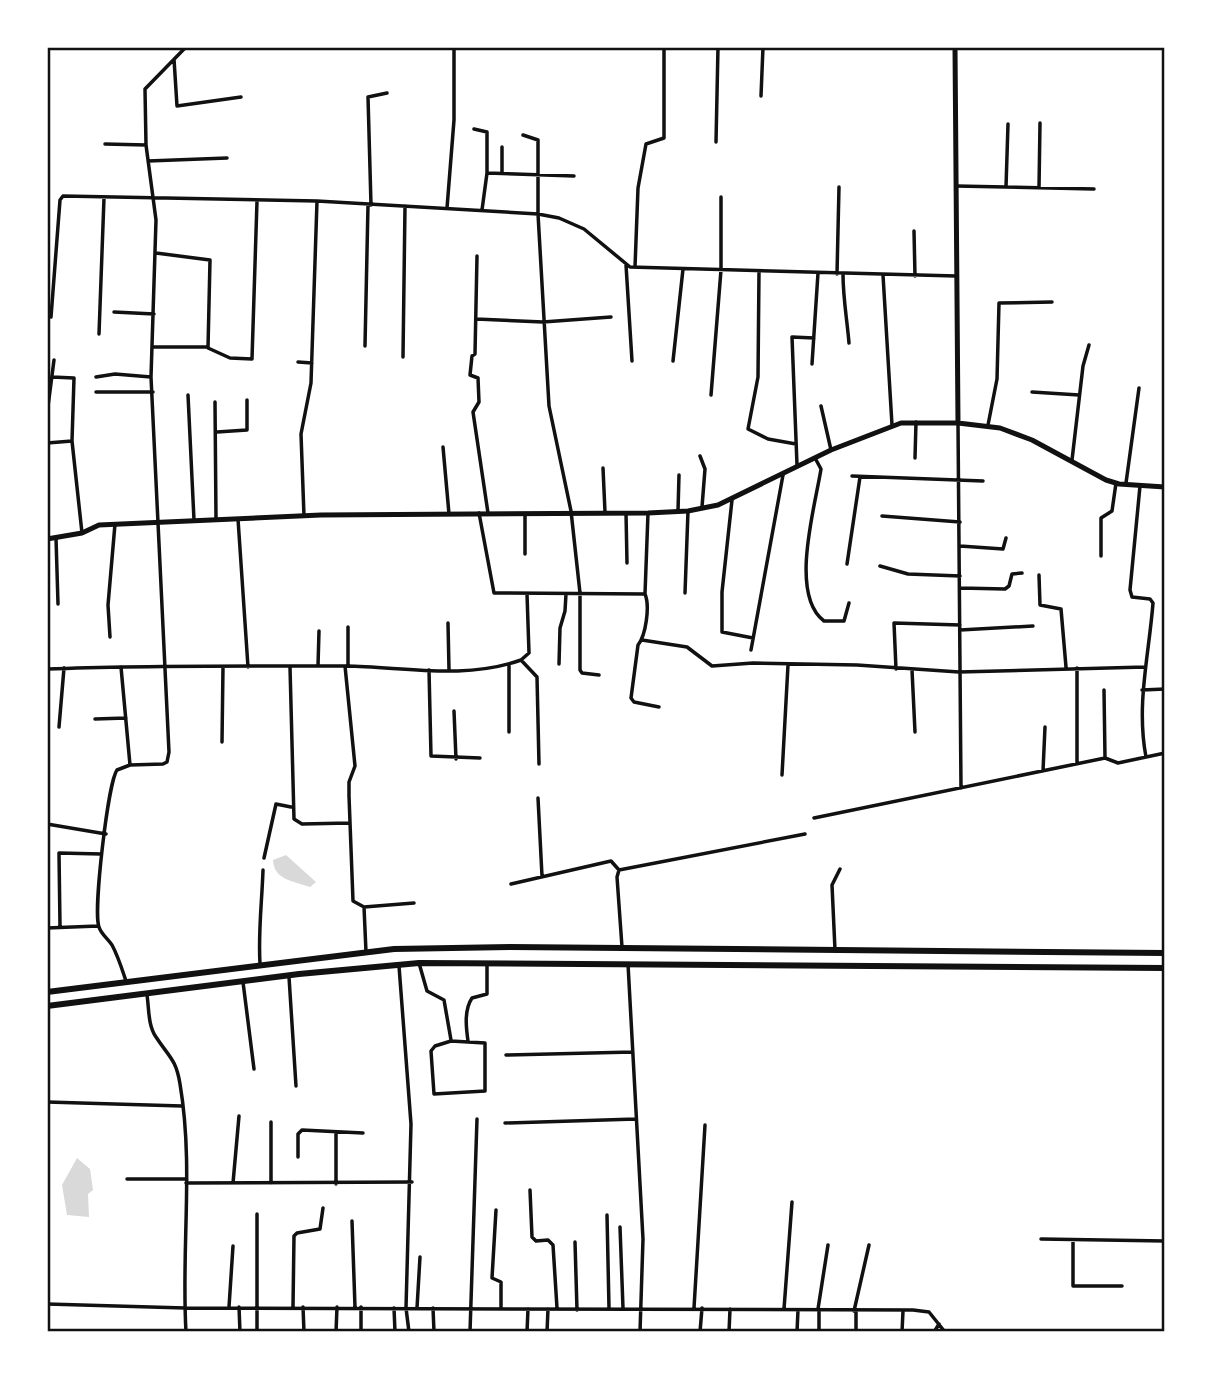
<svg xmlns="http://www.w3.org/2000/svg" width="1212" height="1379" font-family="'Archivo Narrow',sans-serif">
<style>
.water{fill:#d9d9d9}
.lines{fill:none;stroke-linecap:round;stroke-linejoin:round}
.minor{stroke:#111;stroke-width:3.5}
.tertiary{stroke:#111;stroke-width:5}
.trunk{stroke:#111;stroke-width:6}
.neatline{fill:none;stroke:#111;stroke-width:2.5}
</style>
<rect width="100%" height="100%" fill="#fff"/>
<!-- water -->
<path class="water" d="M286,855L316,882L310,887C293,881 274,880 273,860Z
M77,1158L90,1169L93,1190L88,1194L89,1217L67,1215L62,1185Z"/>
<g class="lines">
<!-- minor -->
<path class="minor" d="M174,59L177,106L241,97
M761,96L763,47
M474,129L487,132V173L574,176
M523,135L538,140V214L549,406L571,511L580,593V670L582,673L599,675
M716,142L718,47
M105,144L146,145
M502,147V172
M148,161L227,158
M956,186L1094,189
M1006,187L1008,124
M1039,188L1040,123
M371,205L368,97L387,93
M447,208L454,120V47
M482,210L487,173
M914,231L915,276
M156,253L210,260L208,348L230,358L252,359L257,201
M477,256L475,354L472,356L470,375L478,378L479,402L473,412L488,513
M626,265L632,361
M635,267L638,188L646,144L664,138V47
M759,271L758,377L748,429L768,439L796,444
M837,274L839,187
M843,274C843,298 847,319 849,343
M883,275L892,425
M114,312L154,314
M51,317L60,200L63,196L317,201L538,214L559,218L584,229L630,267L956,276
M476,319L543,322L611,317
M99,334L104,198
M365,346L368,205
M152,347H208
M403,357L405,206
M673,361L683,269
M298,362L312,363
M812,364L818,273
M52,377L74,378L72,441L82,533
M96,377L115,374L151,377
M96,392H153
M1032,392L1079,395
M188,395L194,520
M711,395L721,270V197
M215,402L216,519
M821,406L831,450
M47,414L54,360
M958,423L961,788
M988,425L997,379L999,303L1052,302
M217,432L247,430V400
M47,443L72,441
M443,447L449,514
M700,456L705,469L702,507
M815,458L821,469C815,507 789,595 824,621H844L849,603
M915,458L916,422
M1072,460L1083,366L1089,345
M797,465L792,337L814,338
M603,468L605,512
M852,476L983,481
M1126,483L1139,388
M1140,486L1130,590L1132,597L1150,599L1153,603C1149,655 1136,705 1146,757
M732,500L722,592V632L753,638
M678,511L679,475
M479,513L494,593L645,594
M626,513L627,563
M648,513L645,594C650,606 646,635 638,645L631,698L634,702L659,707
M525,515V554
M304,516L301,434L311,383L317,201
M882,516L960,522
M238,519L248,667
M56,538L58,604
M960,546L1003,549L1006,538
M1101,556V518L1112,511L1116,483
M847,564L860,477
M880,566L908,574L960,576
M1039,575L1040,605L1061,609L1066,667
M960,588L1005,589L1009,586L1012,574L1022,573
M685,593L688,511
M448,623L449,670
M960,630L1033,626
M110,637L108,605L115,524
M642,640L687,647L712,666L753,663L857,665L959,672L1145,667
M751,650L783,475
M521,660L529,653L527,594
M559,664L560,628L565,611L566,594
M318,666L319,631
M345,666L355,766L349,782V796L353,901L364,907L414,903
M348,666V627
M121,667L130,765
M290,667L294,819L302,824L349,823
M47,669C147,665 247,666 346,666C404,667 465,680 521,660L537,677L539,764
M896,669L894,623L960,625
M429,670L431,756L480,758
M912,670L915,732
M1104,690L1105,758
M1142,690L1165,689
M454,711L456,759
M95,719L126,718
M59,727L64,668
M509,732V665
M222,742L223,667
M1077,764V668
M1043,771L1045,727
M782,775L788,665
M538,798L542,876
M814,818L1105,758L1118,763L1165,753
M47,824L106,834
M264,858L276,804L291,807
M619,870L617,877L622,947
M511,884L611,861L619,870L805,834
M364,907L366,952
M60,926L59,853L101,854
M47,928L98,926
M835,950L832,885L840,869
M419,963L427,991L444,1000L451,1040
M260,964C258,932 262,902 263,870
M628,964L643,1239L640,1332
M399,966L411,1124L406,1308L409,1332
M289,977L296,1086
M126,981C122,969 118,956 112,945C108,939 101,934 99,927C93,911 108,783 117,770L130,765L163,764L167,762L169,752L151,377L156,220L146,145L145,89L186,47
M243,982L254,1069
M147,995C149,1008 148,1026 156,1037C169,1057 176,1059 180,1084C194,1166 181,1249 186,1332
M451,1041L485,1043V1091L434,1094L431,1051L435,1046Z
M468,1041C466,1027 464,1010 472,998L487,994V965
M506,1055L633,1052
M47,1102L182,1106
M505,1123L636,1119
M298,1157V1134L302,1130L363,1133
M127,1179H187
M186,1183L412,1182
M233,1183L239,1116
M271,1183V1122
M336,1184V1132
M530,1190L532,1237L536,1241L548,1240L553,1245L557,1308
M496,1210L492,1278L501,1282V1309
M257,1214V1332
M607,1215L609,1308
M352,1221L355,1307
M620,1227L623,1308
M1041,1239L1165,1241
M1073,1240V1286H1122
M575,1242L577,1310
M47,1304L185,1308L913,1310L929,1312L945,1332
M229,1307L233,1246
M239,1307L240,1332
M293,1307L294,1236L297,1233L320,1229L323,1208
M303,1307L304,1332
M394,1308L395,1332
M417,1308L420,1257
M433,1308L434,1332
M694,1308L705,1125
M784,1309L792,1202
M818,1309L828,1245
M854,1311L869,1245
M336,1332L337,1307
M361,1332V1307
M470,1332L477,1119
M527,1332L528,1309
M547,1332L548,1309
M700,1332L702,1308
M729,1332L730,1309
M797,1332L798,1310
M819,1332V1310
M856,1332V1311
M902,1332L903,1311
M934,1332L939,1324"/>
<!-- tertiary -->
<path class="tertiary" d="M955,47L958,423
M47,539L82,533L99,525L321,515L648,513L688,511L718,505L831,450L901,423H958L1000,428L1032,440L1106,480L1119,484L1165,487"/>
<!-- trunk -->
<path class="trunk" d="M47,992L394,949L510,947L1165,953
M47,1006L299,974L419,963L1165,968"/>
</g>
<!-- border -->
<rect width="1212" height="1379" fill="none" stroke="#ffffff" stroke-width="98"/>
<rect x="49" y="49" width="1114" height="1281" class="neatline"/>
</svg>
